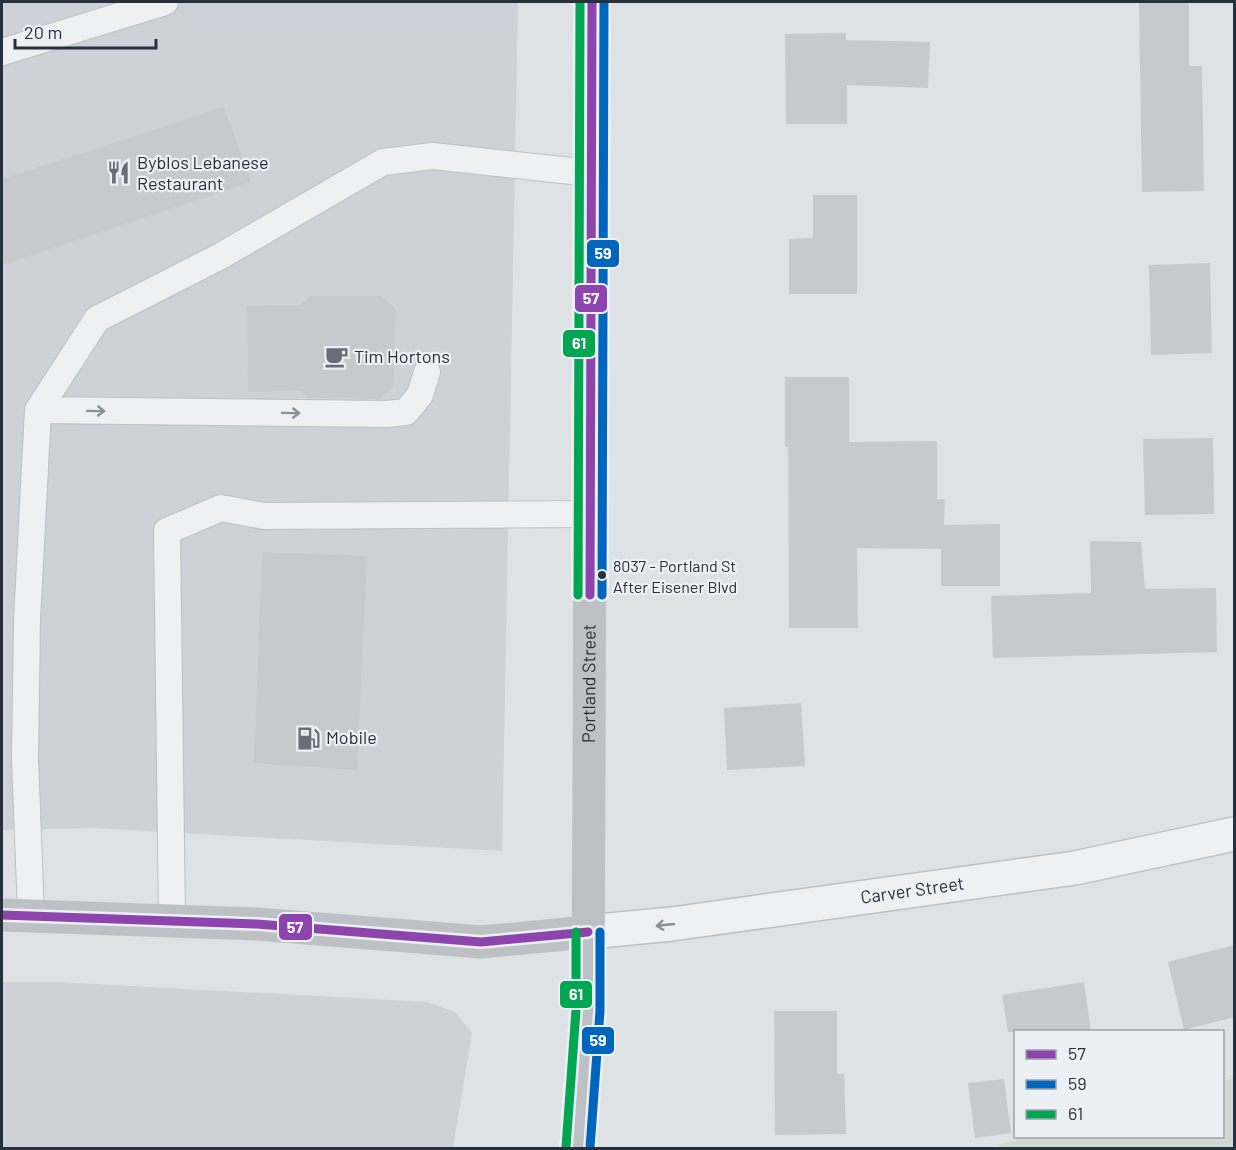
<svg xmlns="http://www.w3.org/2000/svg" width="1236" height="1150" font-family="Barlow,sans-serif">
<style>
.built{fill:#cdd2d8}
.green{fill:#d0d9d0}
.building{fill:#c7cacd}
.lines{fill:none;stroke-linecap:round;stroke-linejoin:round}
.lane-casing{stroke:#bdc0c3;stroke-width:28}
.street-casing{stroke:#bdc0c3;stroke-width:36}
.lane{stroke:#eff0f1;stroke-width:26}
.street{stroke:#eff0f1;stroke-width:33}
.secondary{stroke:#bdc0c4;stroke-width:33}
.bus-1-casing{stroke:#ecf0f5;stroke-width:14}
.bus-2-casing{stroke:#ecf0f5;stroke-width:14}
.bus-3-casing{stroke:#ecf0f5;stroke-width:14}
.bus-1{stroke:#8e44ad;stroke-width:9}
.bus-2{stroke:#0065bd;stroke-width:9}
.bus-3{stroke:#00a651;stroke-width:9}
.oneway{stroke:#8a9098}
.bus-dot{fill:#26303e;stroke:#ecf0f5;stroke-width:2}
.labels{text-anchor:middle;stroke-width:4.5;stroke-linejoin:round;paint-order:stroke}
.bus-label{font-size:16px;fill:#26303e;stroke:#ecf0f5;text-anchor:start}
.poi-label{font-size:18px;fill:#26303e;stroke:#ecf0f5;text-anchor:start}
.street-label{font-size:18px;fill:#26303e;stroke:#ecf0f5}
.line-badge{stroke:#ecf0f5;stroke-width:2}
.badge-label{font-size:16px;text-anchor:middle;font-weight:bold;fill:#fff}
</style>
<rect width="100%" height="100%" fill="#dfe2e5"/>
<!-- built -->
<path class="built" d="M2,2H518L502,851L94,828L2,830Z
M2,982H57L428,1002L455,1012L472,1033L453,1148H2Z"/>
<!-- green -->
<path class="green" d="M1234,1078V1148H997L998,1145L1029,1137L1222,1136L1223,1081Z"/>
<!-- building -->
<path class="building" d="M1139,2H1189V66H1202L1204,191L1142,192Z
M846,33V40L930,42L928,88L847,85V124H786L785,34Z
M224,107L251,182L2,265V179Z
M813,195H857V294H789V239L813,238Z
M1210,263L1212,353L1151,355L1149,265Z
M310,296H382L396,309L393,387L380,399L308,398L300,391L248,392L247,306L301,305Z
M785,377H849V442L937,441V499H945L944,525L1000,524V586H941V549L857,548L858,628H789L788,447H785Z
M1213,438L1214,514L1145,515L1143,439Z
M1090,541L1141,542L1145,589L1216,588L1217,652L993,658L991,596L1091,593Z
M262,552L367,556L357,770L254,763Z
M801,703L805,766L727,770L724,708Z
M1234,945V1017L1184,1030L1168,962Z
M1084,982L1091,1032H1008L1002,995Z
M774,1011H837V1074H844L846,1134L775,1135Z
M1004,1079L1011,1133L975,1138L968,1083Z"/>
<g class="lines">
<defs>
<path id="lane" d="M2,52L165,2
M38,410L386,414L406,412L420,395L427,372
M31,915L25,758L27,620L38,410L97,319L219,257L383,162L433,156L590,173
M172,921L167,531L221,508L264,516L591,514"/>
<g id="street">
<path id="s1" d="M588,932L672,924L1075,868L1234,834"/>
</g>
</defs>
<!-- lane casing -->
<use href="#lane" class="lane-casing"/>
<!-- street casing -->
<use href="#street" class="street-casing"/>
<!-- lane -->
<use href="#lane" class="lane"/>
<!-- street -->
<use href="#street" class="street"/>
<!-- secondary -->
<g class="secondary">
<path d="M2,915L257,924L481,942L588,932"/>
<path id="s2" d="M578,1148L588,1010L592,2"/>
</g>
<defs>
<path id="bus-1" d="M590,595L592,2
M2,915L257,924L481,942L588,932"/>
<path id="bus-2" d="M602,595L604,2
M590,1148L600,1011V932"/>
<path id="bus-3" d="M578,595L580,2
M566,1147L576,1010V932"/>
</defs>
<!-- bus-1 casing -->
<use href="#bus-1" class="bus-1-casing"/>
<!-- bus-2 casing -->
<use href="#bus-2" class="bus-2-casing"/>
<!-- bus-3 casing -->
<use href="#bus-3" class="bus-3-casing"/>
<!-- bus-1 -->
<use href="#bus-1" class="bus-1"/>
<!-- bus-2 -->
<use href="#bus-2" class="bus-2"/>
<!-- bus-3 -->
<use href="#bus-3" class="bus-3"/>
</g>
<!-- one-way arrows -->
<defs><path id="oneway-shaft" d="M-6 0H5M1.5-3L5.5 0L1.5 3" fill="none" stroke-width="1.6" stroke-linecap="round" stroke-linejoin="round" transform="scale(1.5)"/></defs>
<g class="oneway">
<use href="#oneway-shaft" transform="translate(96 411) rotate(1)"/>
<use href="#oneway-shaft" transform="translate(291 413) rotate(1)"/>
<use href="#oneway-shaft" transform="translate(665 925) rotate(174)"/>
</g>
<!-- icons -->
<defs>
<symbol id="restaurant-bare" viewBox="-9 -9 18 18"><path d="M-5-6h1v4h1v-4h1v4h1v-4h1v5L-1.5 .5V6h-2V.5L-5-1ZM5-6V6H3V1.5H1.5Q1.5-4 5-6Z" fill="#676e78" stroke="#ecf0f5" stroke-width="2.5" paint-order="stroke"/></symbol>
<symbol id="cafe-bare" viewBox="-9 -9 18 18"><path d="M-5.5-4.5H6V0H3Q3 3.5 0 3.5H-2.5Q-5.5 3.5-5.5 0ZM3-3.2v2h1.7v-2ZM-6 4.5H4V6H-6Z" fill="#676e78" stroke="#ecf0f5" stroke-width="2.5" paint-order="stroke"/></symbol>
<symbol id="fuel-bare" viewBox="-9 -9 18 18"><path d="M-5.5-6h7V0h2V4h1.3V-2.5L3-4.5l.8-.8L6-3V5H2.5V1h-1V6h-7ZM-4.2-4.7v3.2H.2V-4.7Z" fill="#676e78" stroke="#ecf0f5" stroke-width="2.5" paint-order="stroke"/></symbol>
</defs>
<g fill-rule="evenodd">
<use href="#restaurant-bare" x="102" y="156" width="33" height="33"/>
<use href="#cafe-bare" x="320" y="340" width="33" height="33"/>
<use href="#fuel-bare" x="292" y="722" width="33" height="33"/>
</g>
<!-- markers -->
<circle class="bus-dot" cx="602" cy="575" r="5"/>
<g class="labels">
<!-- bus labels -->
<g class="bus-label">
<text x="613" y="572">8037 - Portland St<tspan x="613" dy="21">After Eisener Blvd</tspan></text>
</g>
<!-- poi labels -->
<g class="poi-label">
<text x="137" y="169">Byblos Lebanese<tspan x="137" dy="21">Restaurant</tspan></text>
<text x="354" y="363">Tim Hortons</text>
<text x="326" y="744">Mobile</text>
</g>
<!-- street labels -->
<g class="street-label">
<text dy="6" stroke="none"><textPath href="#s2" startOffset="465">Portland Street</textPath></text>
<text dy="6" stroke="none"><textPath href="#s1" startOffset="327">Carver Street</textPath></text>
</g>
</g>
<g class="line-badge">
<rect x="586" y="239" width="34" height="29" rx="6" fill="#0065bd"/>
<rect x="574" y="284" width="34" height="29" rx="6" fill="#8e44ad"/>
<rect x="562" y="329" width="34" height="29" rx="6" fill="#00a651"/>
<rect x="278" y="913" width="35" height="28" rx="6" fill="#8e44ad"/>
<rect x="559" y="980" width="34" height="29" rx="6" fill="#00a651"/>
<rect x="581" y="1026" width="34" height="29" rx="6" fill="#0065bd"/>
</g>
<g class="badge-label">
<text x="603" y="259">59</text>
<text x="591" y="304">57</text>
<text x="579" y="349">61</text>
<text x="295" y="933">57</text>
<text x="576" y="1000">61</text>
<text x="598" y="1046">59</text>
</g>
<!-- border -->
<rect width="1236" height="1150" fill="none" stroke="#26303e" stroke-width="6"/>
<!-- legend -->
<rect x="1014" y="1030" width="210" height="108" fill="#ecf0f5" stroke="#9da3ac" stroke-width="1.5"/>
<rect x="1026" y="1050" width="30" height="9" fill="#8e44ad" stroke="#9da3ac" stroke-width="1.5"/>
<text x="1068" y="1060" font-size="18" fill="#26303e">57</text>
<rect x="1026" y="1080" width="30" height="9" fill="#0065bd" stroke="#9da3ac" stroke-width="1.5"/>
<text x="1068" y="1090" font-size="18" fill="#26303e">59</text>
<rect x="1026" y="1110" width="30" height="9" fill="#00a651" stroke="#9da3ac" stroke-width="1.5"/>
<text x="1068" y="1120" font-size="18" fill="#26303e">61</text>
<!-- scale -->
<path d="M15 39v9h141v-9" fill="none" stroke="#26303e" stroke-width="3"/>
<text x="24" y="39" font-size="18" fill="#26303e" stroke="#ecf0f5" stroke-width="4.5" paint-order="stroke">20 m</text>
</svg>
